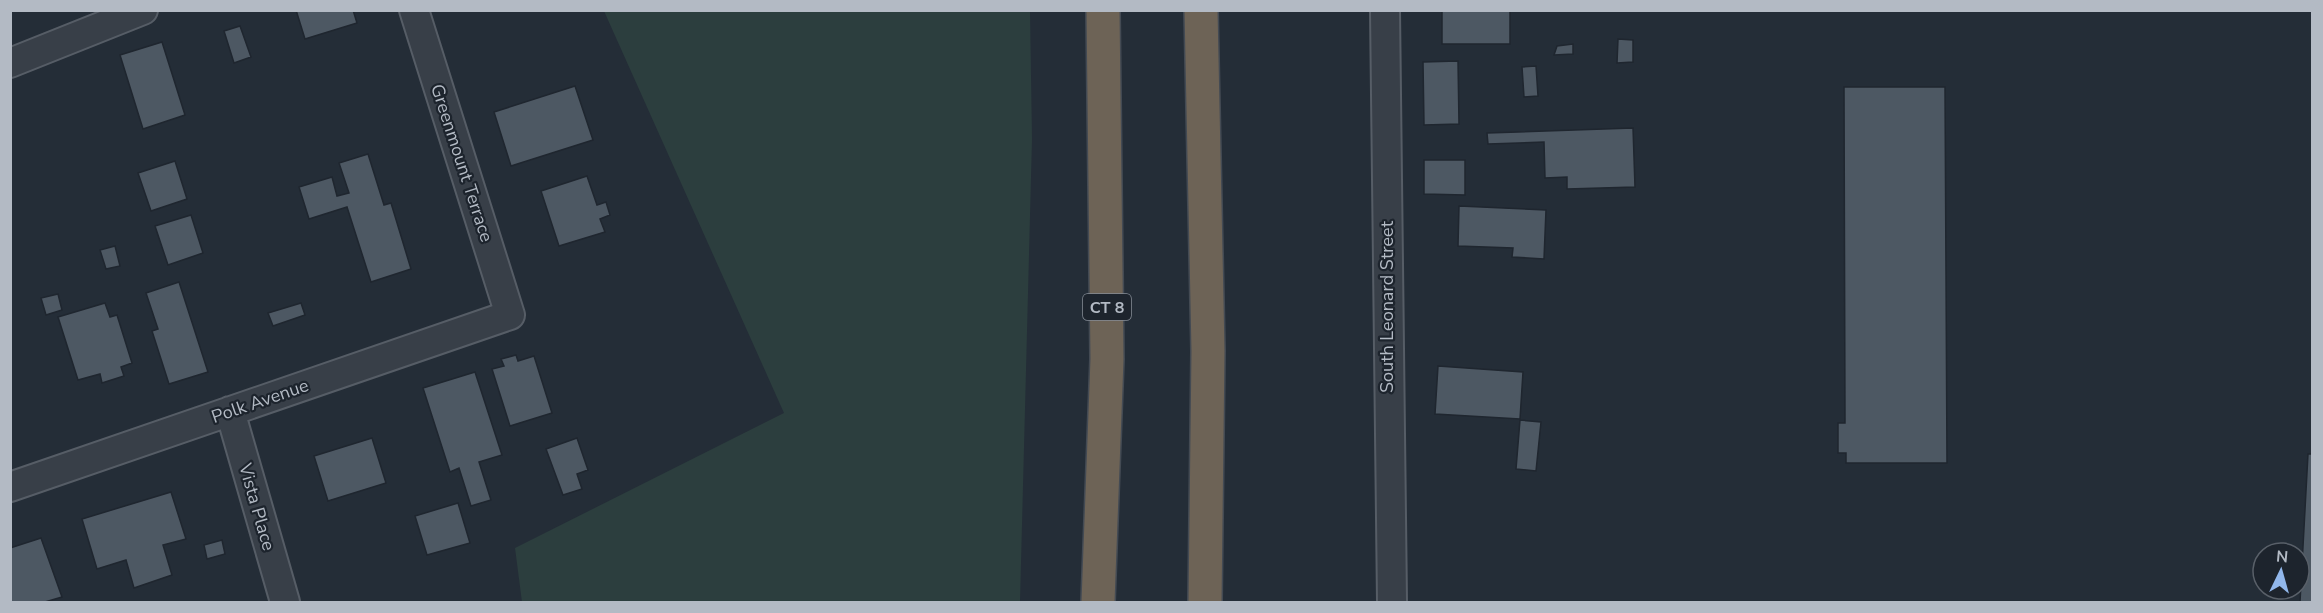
<svg xmlns="http://www.w3.org/2000/svg" width="2323" height="613" font-family="'Nunito Sans',sans-serif">
<style>
.green{fill:#2c3e3e}
.building{fill:#4d5863;stroke:#1f262f;stroke-width:1.5}
.lines{fill:none;stroke-linecap:round;stroke-linejoin:round}
.minor-casing{stroke:#565d66;stroke-width:32}
.motorway-casing{stroke:#434a53;stroke-width:36}
.minor{stroke:#383f48;stroke-width:28}
.motorway{stroke:#6d6356;stroke-width:33}
.labels{text-anchor:middle;stroke-width:4.5;stroke-linejoin:round;paint-order:stroke}
.shield{fill:#1d242d;stroke:#868d97;stroke-width:1.5}
.shield-label{font-size:16px;font-weight:bold;fill:#b3bac4}
.street-label{font-size:18px;fill:#b3bac4;stroke:#1d242d}
</style>
<rect width="100%" height="100%" fill="#242d37"/>
<!-- green -->
<path class="green" d="M604,11H1030L1032,139L1020,602H522L515,548L784,413Z"/>
<!-- building -->
<path class="building" d="M296,10H353L357,23L305,39Z
M1442,10H1510V44H1442Z
M240,26L251,57L234,63L224,31Z
M1618,39L1633,40V62L1617,63Z
M162,42L185,115L143,129L120,55Z
M1573,44V54L1554,55L1557,46Z
M1458,61L1459,124L1424,125L1423,62Z
M1536,66L1538,96L1524,97L1522,67Z
M575,86L593,140L511,166L494,112Z
M1844,87H1945L1947,463H1846V453H1838V423H1845Z
M1633,128L1635,187L1567,189V177L1545,178L1544,142L1488,144L1487,133Z
M368,154L384,205L391,203L411,269L371,282L347,207L309,219L299,187L332,177L337,196L349,193L339,163Z
M1424,160H1465V195L1424,194Z
M175,161L187,199L151,211L138,173Z
M587,176L597,205L606,202L610,215L600,219L605,232L559,246L541,191Z
M1459,206L1546,210L1544,259L1512,257L1513,248L1458,246Z
M191,215L203,253L168,265L155,226Z
M115,246L120,266L106,269L100,250Z
M179,282L208,372L169,384L152,331L158,329L146,293Z
M58,294L62,310L46,315L41,298Z
M105,303L110,317L117,315L132,363L121,367L124,376L102,383L100,374L78,380L58,317Z
M301,303L305,315L273,326L268,313Z
M516,355L518,361L534,356L552,413L510,426L492,369L504,366L501,359Z
M1438,366L1523,372L1520,419L1435,414Z
M475,372L502,455L479,462L491,500L471,506L459,468L450,472L423,388Z
M1520,420L1541,422L1536,471L1516,469Z
M372,438L386,483L328,501L314,456Z
M577,438L588,470L577,474L582,489L563,495L546,449Z
M2308,454H2312V602H2300Z
M171,492L186,539L163,545L172,575L134,588L126,560L97,569L82,519Z
M458,503L470,543L427,555L415,516Z
M41,538L62,597L45,602H10V548Z
M222,540L225,554L207,559L204,545Z"/>
<g class="lines">
<defs>
<path id="minor" d="M1385,10L1392,602
M10,63L143,10
M230,411L285,602
M10,487L510,315L414,10"/>
<path id="motorway" d="M1201,10L1208,351L1205,602
M1098,602L1107,359L1103,10"/>
</defs>
<!-- minor casing -->
<use href="#minor" class="minor-casing"/>
<!-- motorway casing -->
<use href="#motorway" class="motorway-casing"/>
<!-- minor -->
<use href="#minor" class="minor"/>
<!-- motorway -->
<use href="#motorway" class="motorway"/>
</g>
<g class="labels">
<!-- shield labels -->
<rect class="shield" x="1083" y="294" width="48" height="26" rx="4.5"/>
<g class="shield-label">
<text x="1107" y="313">CT 8</text>
</g>
<!-- street labels -->
<g class="street-label">
<text transform="translate(462 163) rotate(72)" y="6">Greenmount Terrace</text>
<text transform="translate(1387 307) rotate(-90)" y="6">South Leonard Street</text>
<text transform="translate(260 401) rotate(-19)" y="6">Polk Avenue</text>
<text transform="translate(257 507) rotate(74)" y="6">Vista Place</text>
</g>
</g>
<!-- border -->
<rect width="2323" height="613" fill="none" stroke="#b3bac4" stroke-width="24"/>
<!-- north arrow -->
<g transform="translate(2281 571) rotate(5)"><circle r="28" fill="#1d242d" stroke="#596069" stroke-width="1.5"/>
<path d="M0-4.5L10 22L0 15L-10 22Z" fill="#91b7eb"/>
<text y="-9" font-size="16" font-weight="bold" text-anchor="middle" fill="#b3bac4">N</text>
</g>
</svg>
